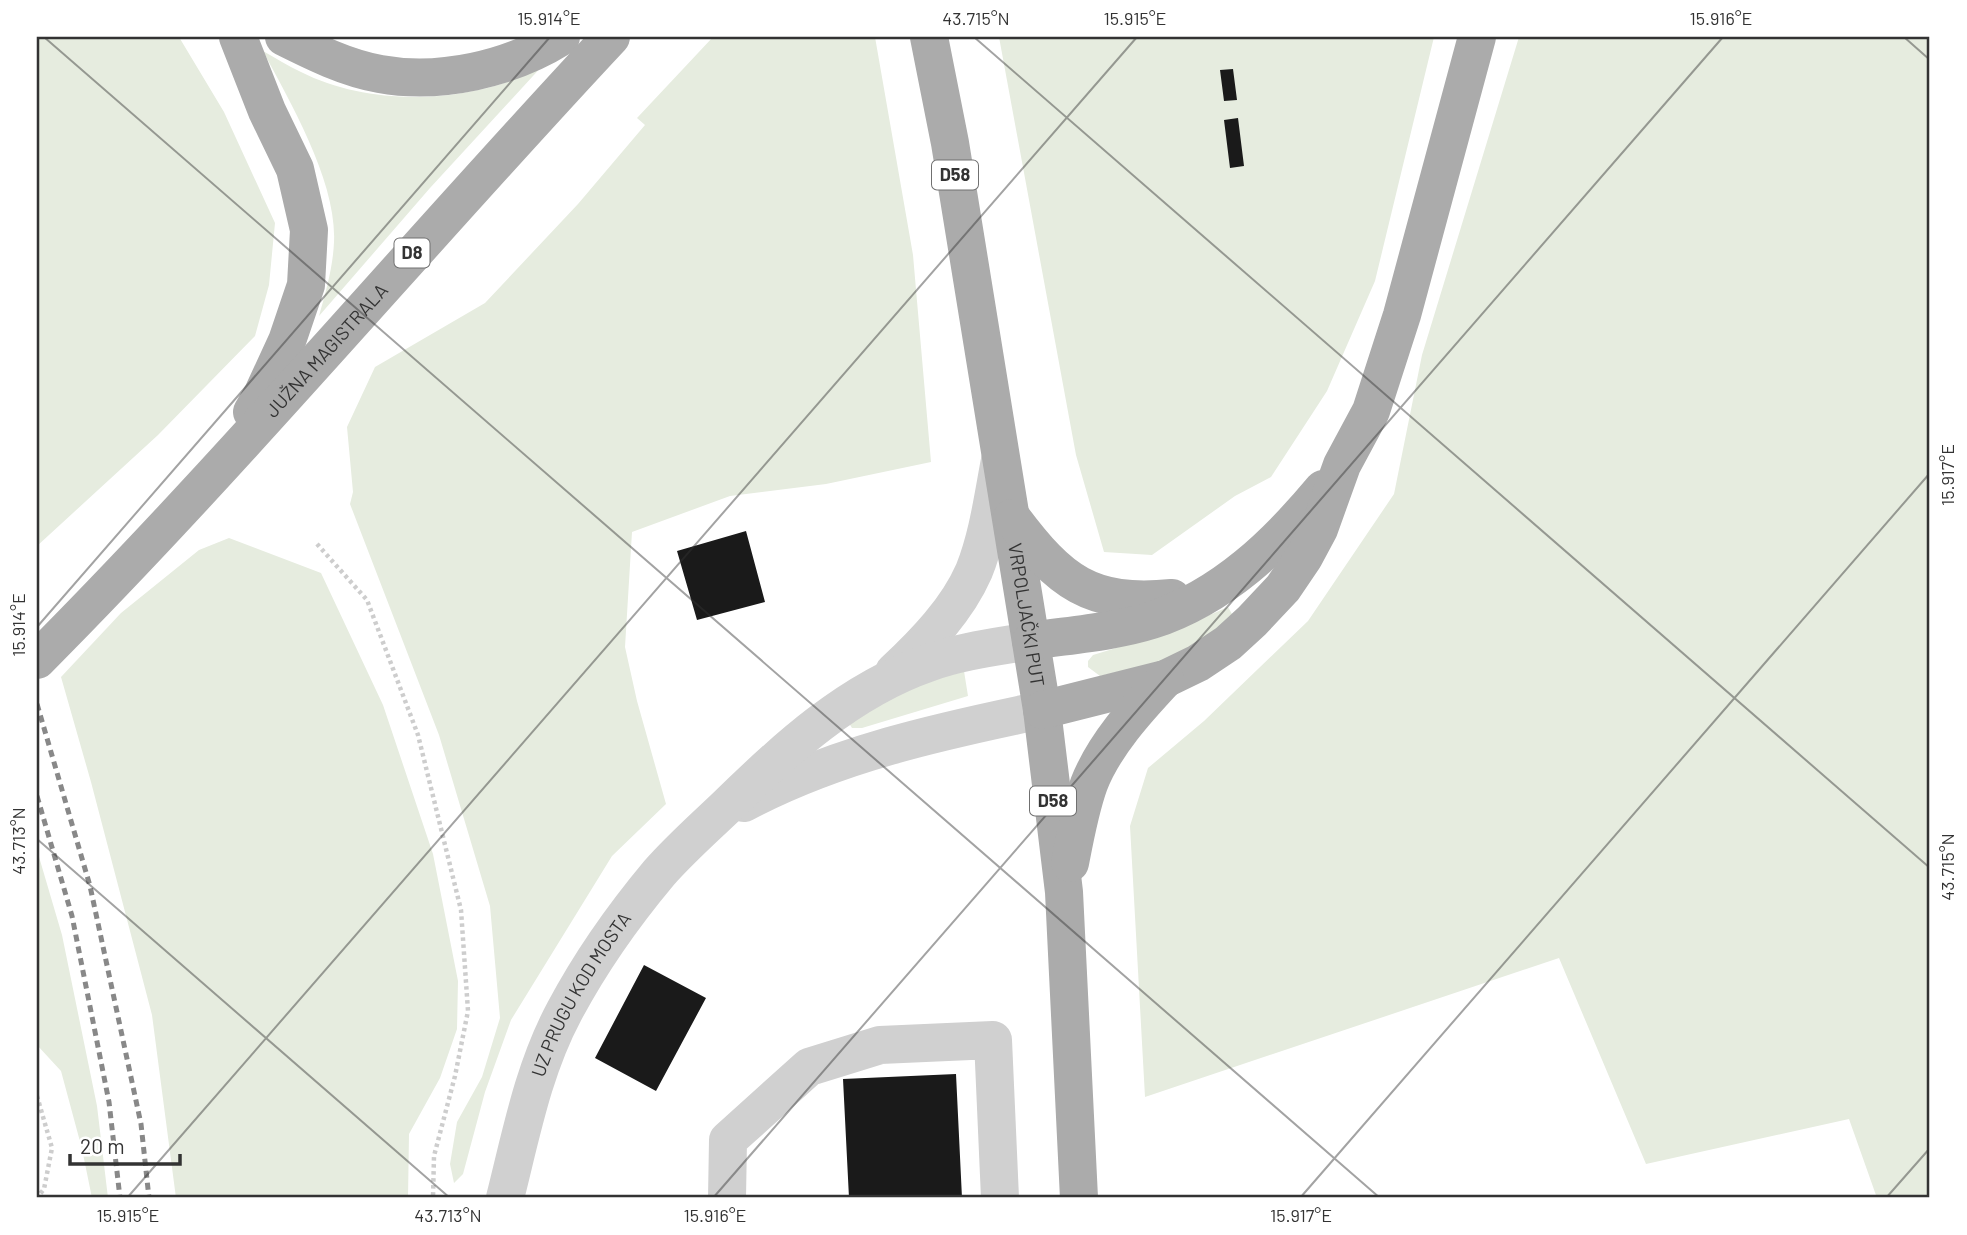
<svg xmlns="http://www.w3.org/2000/svg" width="1967" height="1235" font-family="Barlow,sans-serif">
<style>
.green{fill:#e6ecdf}
.building{fill:#1a1a1a}
.lines{fill:none;stroke-linecap:round;stroke-linejoin:round}
.path{stroke:#cdcdcd;stroke-width:4.5;stroke-dasharray:3.5 3.5;stroke-linecap:butt}
.minor{stroke:#d0d0d0;stroke-width:38}
.major{stroke:#ababab;stroke-width:38}
.rail{stroke:#888;stroke-width:5;stroke-dasharray:7 5;stroke-linecap:butt}
.ticks{fill:none;stroke:#333;stroke-width:2;stroke-opacity:0.45}
.labels{text-anchor:middle;stroke-width:7;stroke-linejoin:round;paint-order:stroke}
.shield{fill:#fff;stroke:#707070;stroke-width:2}
.shield-label{font-size:18px;font-weight:bold;fill:#333}
.street-label{font-size:19px;fill:#333;stroke:#fff}
.neatline{fill:none;stroke:#333;stroke-width:2.5}
.ticks-label{font-size:18px;text-anchor:middle;fill:#333}
</style>
<rect width="100%" height="100%" fill="#fff"/>
<!-- green -->
<path class="green" d="M37,37H179L224,112L275,223L269,285L255,336L158,435L37,546Z
M713,37H875L913,255L931,462L826,484L730,496L632,532L625,647L637,701L666,804L612,856L511,1020L485,1092L463,1174L454,1183L450,1164L457,1122L482,1077L500,1018L490,906L439,735L350,504L353,492L347,427L375,367L485,303L578,204L645,125L637,118Z
M999,37H1434L1375,281L1327,391L1271,477L1235,496L1152,555L1104,552L1076,455Z
M1519,37H1930V1198H1877L1849,1119L1646,1164L1559,958L1145,1097L1130,826L1148,768L1204,721L1308,621L1394,494L1422,355Z
M263,51C276,58 288,66 301,72C362,103 446,104 510,81C522,77 533,70 544,64L430,188L319,316C326,291 333,267 334,242C337,182 291,104 263,51Z
M229,538L321,573L383,705L433,854L458,981L457,1029L440,1078L409,1134L408,1198H176L152,1015L91,782L61,677L121,613L199,550Z
M1228,607L1232,614L1206,641L1177,658L1100,676L1088,667V661L1093,655L1175,630Z
M964,671L968,696L862,728H852L847,720L905,683Z
M37,850L62,935L97,1106L108,1198H92L82,1149L61,1071L37,1045Z"/>
<!-- building -->
<path class="building" d="M1233,69L1237,100L1224,101L1220,70Z
M1238,118L1244,166L1230,168L1224,120Z
M746,531L765,602L697,620L677,551Z
M644,965L706,998L656,1091L595,1058Z
M956,1074L962,1198H849L843,1079Z"/>
<g class="lines">
<!-- path -->
<path class="path" d="M317,544L367,600L418,735L461,910L468,1011L455,1076L434,1156L433,1198
M37,1096L52,1148L44,1189L37,1198"/>
<!-- minor -->
<g class="minor">
<path d="M894,672C925,643 957,610 974,571C988,536 993,497 1000,460"/>
<path d="M744,803C836,754 941,731 1042,710"/>
<path id="s1" d="M505,1198C521,1135 533,1070 564,1012C590,963 623,916 659,873C680,849 704,828 727,806C785,749 850,690 928,663C961,651 996,647 1031,641"/>
<path d="M727,1198L728,1140L809,1067L880,1045L993,1040L1000,1198"/>
</g>
<!-- major -->
<g class="major">
<path d="M238,37L267,111L295,169L309,230L306,285L287,341L263,393L252,412"/>
<path d="M284,37C314,52 346,68 380,74C440,85 510,69 561,37"/>
<path id="s2" d="M929,37L950,143L1042,710L1064,892L1079,1198"/>
<path d="M1012,518C1060,582 1090,606 1172,598"/>
<path d="M1031,641C1071,635 1114,632 1152,620C1223,597 1277,544 1323,489"/>
<path id="s3" d="M37,660C236,460 418,243 611,37"/>
<path d="M1042,710L1165,679L1198,663L1228,643L1252,621L1283,588L1304,557L1319,529L1342,465L1371,411L1402,315L1477,37"/>
<path d="M1070,863C1075,837 1080,809 1089,784C1104,745 1137,709 1165,679"/>
</g>
<!-- rail -->
<path class="rail" d="M37,704L90,886L141,1124L149,1198
M37,796L72,916L109,1102L120,1198"/>
</g>
<!-- ticks -->
<path class="ticks" d="M44,37L1380,1198M974,37L1930,868M1904,37L1930,60M37,627L550,37M37,839L450,1198M127,1198L1137,37M713,1198L1723,37M1300,1198L1930,473M1886,1198L1930,1148"/>
<g class="labels">
<!-- shield labels -->
<g class="shield">
<rect x="932" y="160.5" width="46" height="29" rx="5"/>
<rect x="394.5" y="238.5" width="35" height="29" rx="5"/>
<rect x="1030" y="786.5" width="46" height="29" rx="5"/>
</g>
<g class="shield-label">
<text x="955" y="181">D58</text>
<text x="412" y="259">D8</text>
<text x="1053" y="807">D58</text>
</g>
<!-- street labels -->
<g class="street-label">
<text dy="7" stroke="none"><textPath href="#s3" startOffset="424">JUŽNA MAGISTRALA</textPath></text>
<text dy="7" stroke="none"><textPath href="#s2" startOffset="586">VRPOLJAČKI PUT</textPath></text>
<text dy="7" stroke="none"><textPath href="#s1" startOffset="219">UZ PRUGU KOD MOSTA</textPath></text>
</g>
</g>
<!-- border -->
<rect width="1967" height="1235" fill="none" stroke="#ffffff" stroke-width="77"/>
<!-- scale -->
<path d="M70 1154v10h110v-10" fill="none" stroke="#333333" stroke-width="3.5"/>
<text x="80" y="1154" font-size="21" fill="#333333" stroke="#ffffff" stroke-width="5" paint-order="stroke">20 m</text>
<rect x="38" y="38" width="1890" height="1158" class="neatline"/>
<g class="ticks-label">
<text x="549" y="25">15.914°E</text>
<text x="976" y="25">43.715°N</text>
<text x="1135" y="25">15.915°E</text>
<text x="1721" y="25">15.916°E</text>
<text transform="translate(1948 475) rotate(-90)" y="6">15.917°E</text>
<text transform="translate(19 625) rotate(-90)" y="6">15.914°E</text>
<text transform="translate(19 841) rotate(-90)" y="6">43.713°N</text>
<text transform="translate(1948 867) rotate(-90)" y="6">43.715°N</text>
<text x="128" y="1222">15.915°E</text>
<text x="448" y="1222">43.713°N</text>
<text x="715" y="1222">15.916°E</text>
<text x="1301" y="1222">15.917°E</text>
</g>
</svg>
